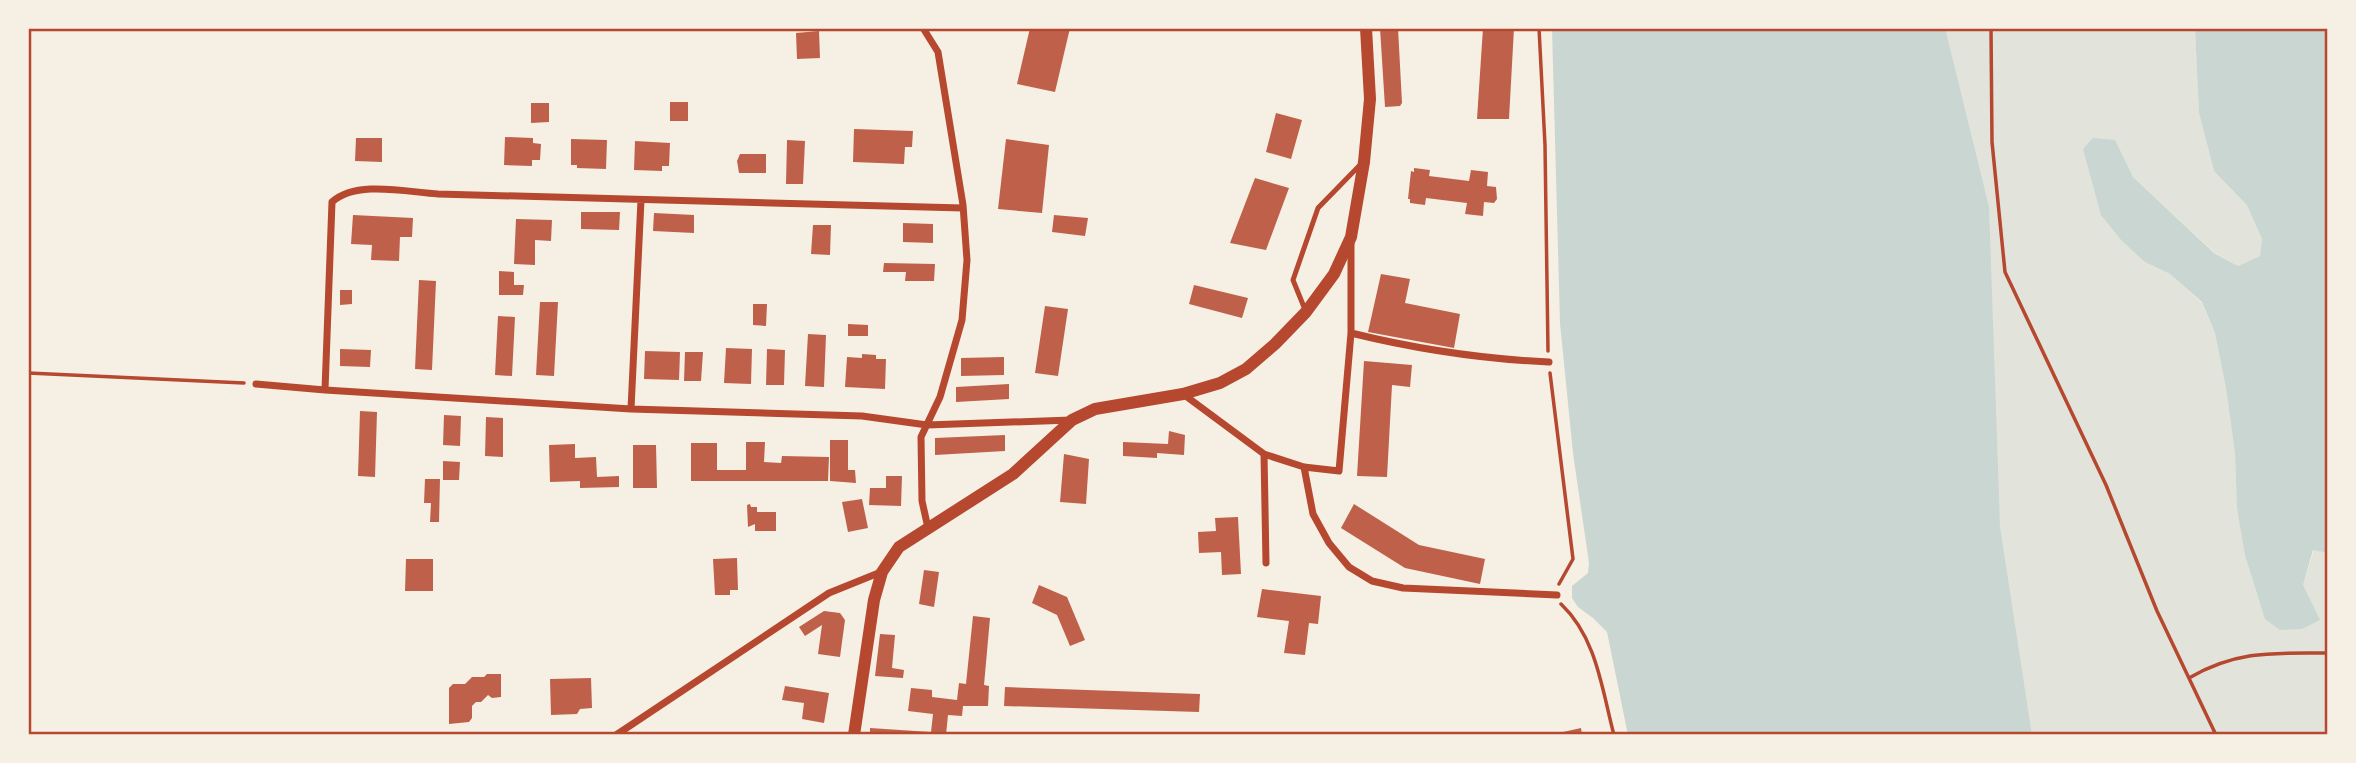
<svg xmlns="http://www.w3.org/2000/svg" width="2356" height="763" font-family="Rubik,sans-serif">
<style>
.green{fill:#e2e4dc}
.water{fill:#c9d6d2}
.building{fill:#bf614a}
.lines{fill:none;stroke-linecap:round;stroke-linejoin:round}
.path{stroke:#b5482f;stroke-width:3.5}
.service{stroke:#b5482f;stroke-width:5}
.minor{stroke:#b5482f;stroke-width:7}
.tertiary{stroke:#b5482f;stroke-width:12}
.neatline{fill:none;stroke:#b5482f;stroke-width:2.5}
</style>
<rect width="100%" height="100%" fill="#f6efe4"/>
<!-- green -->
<path class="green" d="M1945,28H2195L2199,113L2214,171L2247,204L2262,239L2260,256L2238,266L2215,253L2133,177L2114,140L2145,262L2170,274L2202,303L2215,333L2226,388L2235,454L2237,508L2303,585L2314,550L2328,553V735H2032L2000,526Z"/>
<!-- water -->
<path class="water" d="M1552,28H1945L1989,207L2000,526L2032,735H1628L1607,632L1593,618L1578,607L1572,598V586L1588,573L1589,563L1573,453L1560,323Z
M2195,28H2328V553L2313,550L2303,585L2320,620L2302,629L2280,630L2265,619L2245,555L2237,508L2235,454L2226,388L2215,333L2202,302L2170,274L2145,262L2122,241L2101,215L2083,149L2093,138L2115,140L2133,177L2214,253L2238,266L2260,256L2262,239L2247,205L2214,171L2199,113Z"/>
<!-- building -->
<path class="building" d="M1030,28H1070L1055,92L1017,84Z
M1380,28H1398L1402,103L1400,106L1385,107Z
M1483,28H1514L1509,119H1477Z
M819,31L820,58L797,59L796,33Z
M670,102H688V121H670Z
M531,103H549V122L531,123Z
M1276,113L1302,120L1291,159L1266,152Z
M854,129L913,131L912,147H905L904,164L853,162Z
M505,137L533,138V143L541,144L540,160H532V166L504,165Z
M356,138H382V162L355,161Z
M571,139L607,140L606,169L577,168V165H571Z
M1006,139L1049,145L1042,213L998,209Z
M787,140L805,141L803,184H786Z
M635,141L670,143L669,166H662V171L634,170Z
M740,154H766V173H739L737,161Z
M1414,168L1430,170L1429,176L1469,181L1471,170L1488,172L1487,186L1496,187L1497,199L1494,203L1484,202L1483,216L1465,214L1467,203L1426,198L1425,205L1410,203V199H1408L1411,171L1414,172Z
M1255,178L1289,188L1266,250L1230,243Z
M581,212H620L619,230L581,229Z
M654,213L694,215V233L653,231Z
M353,215L413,218L412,237H400L399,261L371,260L372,245L351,244Z
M1054,215L1088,218L1085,236L1052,232Z
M516,219L552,220L551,241L535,240V265L514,264Z
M903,223L933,224V243L903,242Z
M813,225H831L830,255L811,254Z
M884,263L935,264L934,281H905L906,272H883Z
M499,271L514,272V285H524L523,295H499Z
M1381,274L1410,279L1405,303L1460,314L1454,348L1368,332Z
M419,280L436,281L432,370L415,369Z
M1194,285L1248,298L1242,318L1189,304Z
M340,290H352V304L340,305Z
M540,302H558L554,376L536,375Z
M753,304H767L766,326L753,325Z
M1045,306L1068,309L1058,376L1035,373Z
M498,316L515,317L512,376L495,375Z
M848,324L868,325V336H848Z
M808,334L826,335L824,387L805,386Z
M726,348L752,349L751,384L724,383Z
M340,349L371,350L370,367L340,366Z
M767,349L785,350L784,385H766Z
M645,351L680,352L679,380L644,379Z
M685,352H703L701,381H684Z
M862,354L876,355V359H886L885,389L845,387L847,357L862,358Z
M1004,357V375L961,376V358Z
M1364,361L1412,365L1410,387L1392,385L1387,477L1357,476Z
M1009,384V399L956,402V387Z
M360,411L377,412L375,477L358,476Z
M444,415L461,416L460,446L443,445Z
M486,417L503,418V457L485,456Z
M1169,431L1185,435L1184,455L1157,453V458L1123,456V442L1168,444Z
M1005,435V451L935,455V438Z
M830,440H848V470H855L856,483L830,481Z
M746,442H765L764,462L781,463L782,456L829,457L828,481H691V443H717V470H746Z
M575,444V458L596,457L597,477L619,476V487L580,488V481L550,482L549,445Z
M633,445H656L657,488H633Z
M1064,454L1089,459L1086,504L1060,502Z
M443,461L460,462L459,480H443Z
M886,476H902L901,506L869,505L870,488H886Z
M425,479H440L439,522H430L431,503H424Z
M862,499L868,528L848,532L842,502Z
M750,504L751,507H757V512H776V531H755V524L748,527L747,505Z
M1354,504L1419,545L1485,559L1480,584L1405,568L1341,528Z
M1238,517L1241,574L1222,575L1221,552L1199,553L1198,532L1216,531L1215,518Z
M737,558L738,590H730V595H715L713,559Z
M406,559H433V591H405Z
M924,570L939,572L934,607L919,604Z
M1039,585L1067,597L1085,640L1070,646L1057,615L1032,603Z
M1262,589L1321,596L1318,624L1309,623L1305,655L1284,653L1289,621L1257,617Z
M824,611L840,613L845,620L840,657L818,654L822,625L805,636L799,627Z
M973,616L990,618L984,685L989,686L988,706H963L962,716L948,715L946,735H870V728L931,732L933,714L908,711L911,688L932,690V697L957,700L959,683L966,684Z
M880,634L895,635L892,668L904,670L903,678L875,676Z
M487,674H501V697L492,698L488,695L481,702H476L472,706V718L469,722L449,724V688L453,684H465L472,677H484Z
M591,678L592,708L580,709L577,714L551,715L550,679Z
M785,686L829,693L824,723L802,719L804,703L782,700Z
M1005,687L1200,694L1199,712L1004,706Z
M1581,728L1582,735H1554V734Z"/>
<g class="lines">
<!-- path -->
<path class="path" d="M1539,28L1545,145L1548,351
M1991,28L1992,142L2005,272L2106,485L2157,611L2216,735
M28,373L244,383
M1550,373L1573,559L1559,584
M1561,604C1597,638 1602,690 1614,735
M2189,678C2237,650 2275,653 2328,653"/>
<!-- service -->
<path class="service" d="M1306,312L1293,280L1318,208L1359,166"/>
<!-- minor -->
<path class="minor" d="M923,28L938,52L963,205L967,260L962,320L940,397L921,437L922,501L928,528
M1351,333C1416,349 1482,359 1549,362
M256,384L325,390L631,409L862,416L927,425L1071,420
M325,390L332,202C357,180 406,192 438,194L963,208
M1183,394L1264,454L1266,563
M631,409L641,200
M1264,454L1304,467L1339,471L1351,333V244
M1304,467L1313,514L1329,543L1349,567L1372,581L1403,588L1557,595
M616,735L829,593L881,572"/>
<!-- tertiary -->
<path class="tertiary" d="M854,735L874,600L882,572L899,547L1013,474L1072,420L1095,409L1183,394L1220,383L1246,369L1275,344L1306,312L1334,274L1351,237L1364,162L1370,99L1366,28"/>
</g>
<!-- border -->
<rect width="2356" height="763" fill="none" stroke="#f6efe4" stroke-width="60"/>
<rect x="30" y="30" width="2296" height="703" class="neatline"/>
</svg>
